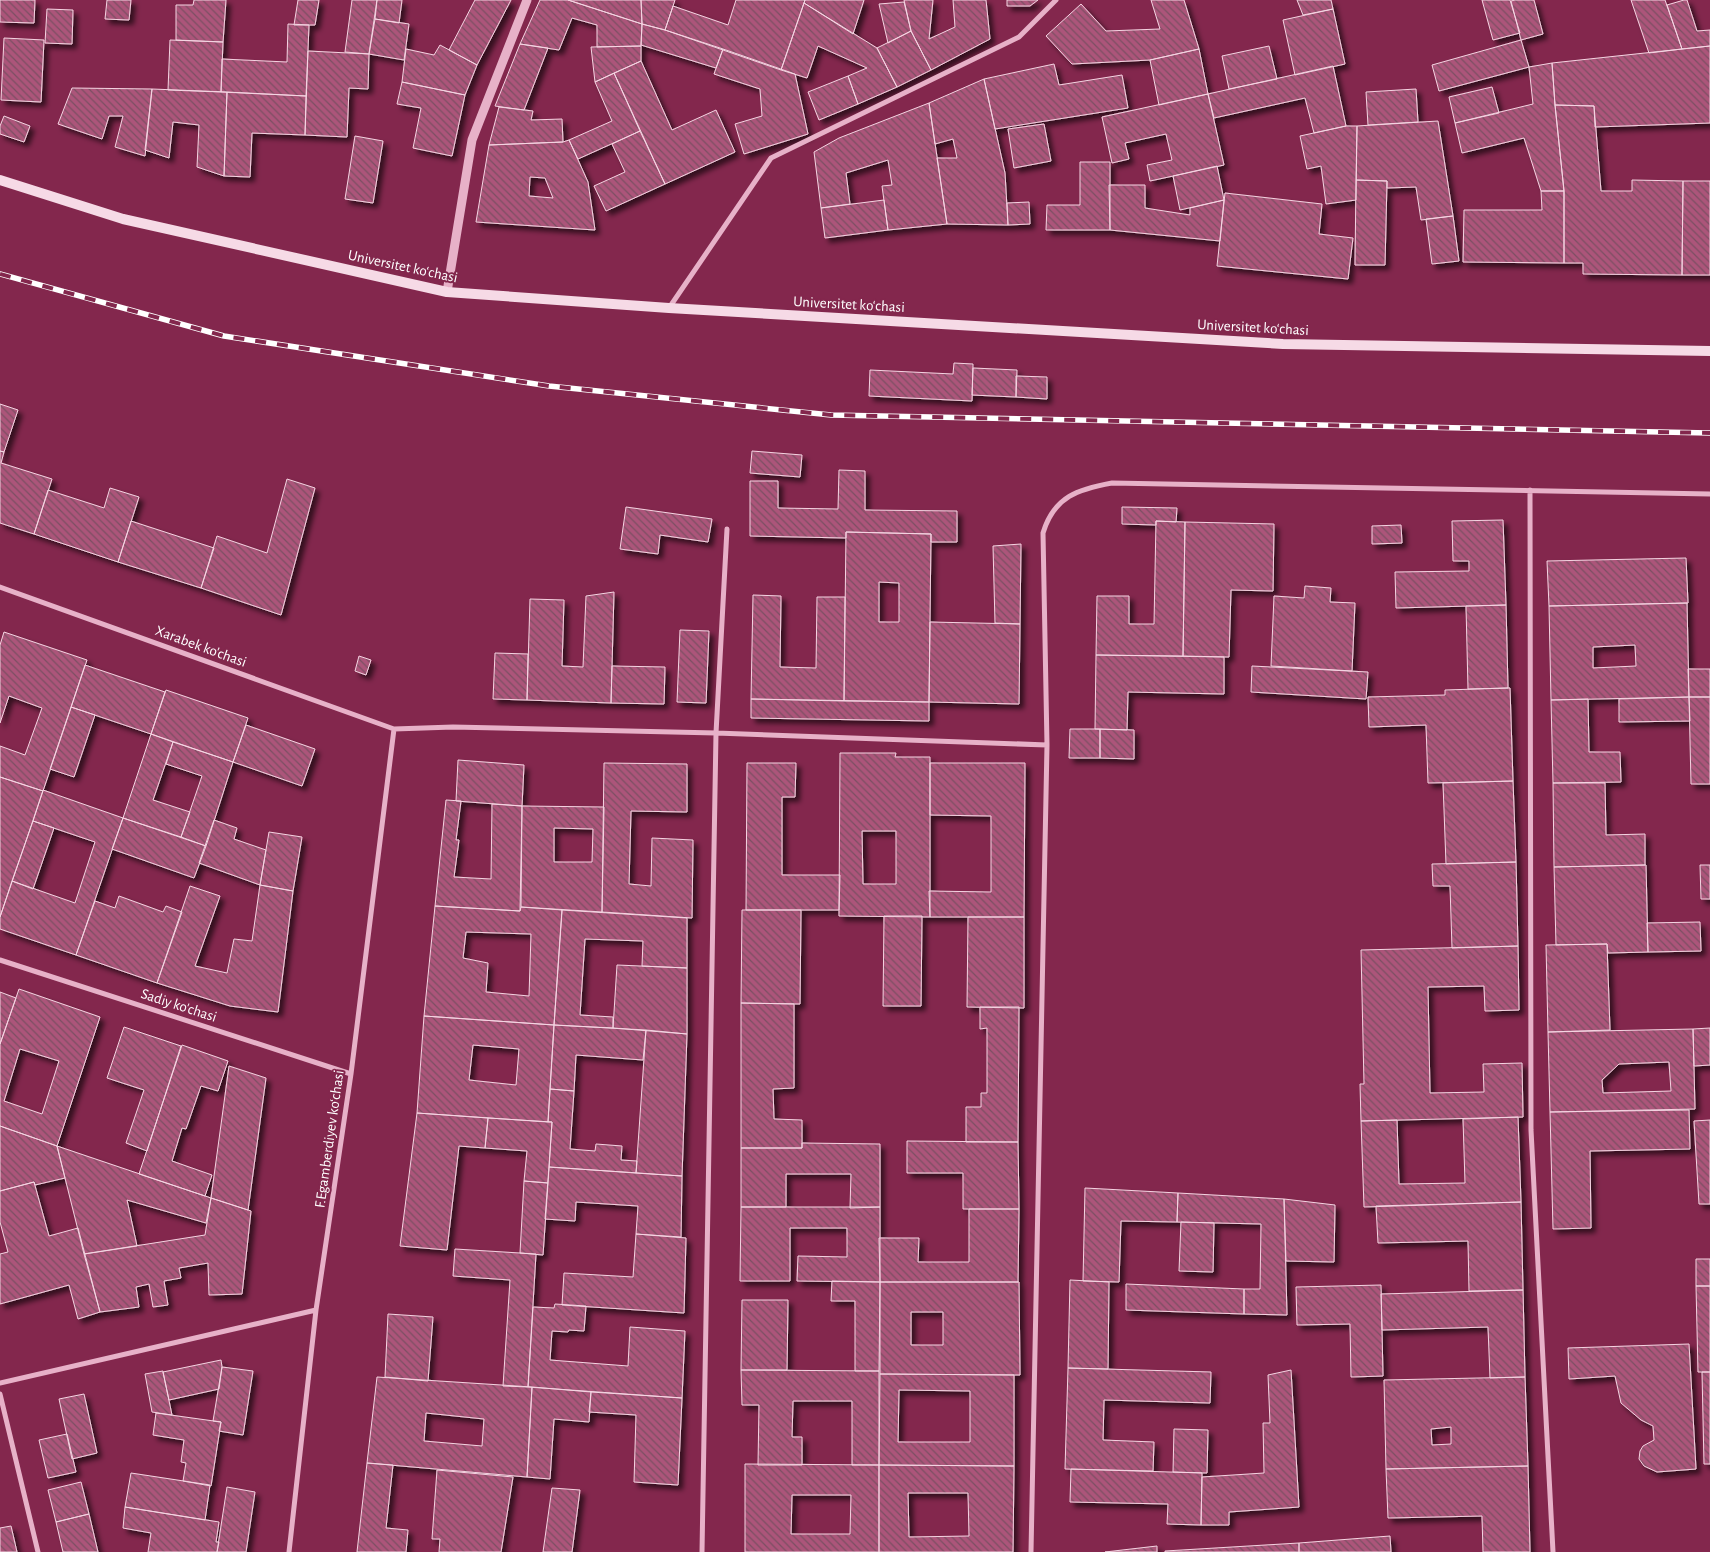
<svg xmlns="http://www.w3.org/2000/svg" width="1710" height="1552" font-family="'Alegreya Sans',sans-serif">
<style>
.building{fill:url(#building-back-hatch);stroke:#f5d4e2;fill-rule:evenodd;filter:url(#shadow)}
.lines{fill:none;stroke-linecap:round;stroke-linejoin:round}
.minor{stroke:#e7b1c8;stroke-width:5}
.tertiary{stroke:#e7b1c8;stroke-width:9}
.secondary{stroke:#f6dae6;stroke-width:10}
.rail-casing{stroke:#fff;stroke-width:5.5}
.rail{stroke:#83274d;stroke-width:4;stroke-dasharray:11;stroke-linecap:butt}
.labels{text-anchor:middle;stroke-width:4;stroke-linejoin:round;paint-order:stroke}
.street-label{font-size:15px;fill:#fff;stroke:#83274d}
</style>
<defs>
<pattern id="building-back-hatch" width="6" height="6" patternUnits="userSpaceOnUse" patternTransform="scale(1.25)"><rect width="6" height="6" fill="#ac547a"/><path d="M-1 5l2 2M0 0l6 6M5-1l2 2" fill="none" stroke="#7c5063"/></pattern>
<filter id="shadow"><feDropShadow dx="4.5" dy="4.5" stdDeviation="2.5" flood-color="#0009"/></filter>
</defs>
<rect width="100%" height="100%" fill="#83274d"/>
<!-- building -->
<path class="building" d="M0,0H35L34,23L0,22Z
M107,0H131L129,20L105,19Z
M194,0H226L223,42L176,40V5H193Z
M298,0H319L315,25H294Z
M352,0H377L369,54L345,52Z
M377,0H402L399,23L375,19Z
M475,0H511L477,65L449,50Z
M540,0H568L642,24L641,46L597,47V25L572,18L559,50L520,44Z
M568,0H641L642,24Z
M641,0H675L665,30L642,24Z
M736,0H805L781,70L665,30L673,6L728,25Z
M805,0H864L853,34L804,3Z
M904,0H933L929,39L955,27L953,0H986L990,39L931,70L911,31Z
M1007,0H1038L1030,6H1007Z
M1151,0H1184L1199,49L1150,60L1072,64L1046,36L1081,4L1106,31L1160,29Z
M1297,0H1331L1333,9L1303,15Z
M1482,0H1510L1520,33L1493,40Z
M1515,0H1534L1543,34L1521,40L1511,1Z
M1631,0H1665L1682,49L1649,53Z
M1684,0H1687L1697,31L1710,30V46L1682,49L1667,5Z
M904,2L911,31L888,43L879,4Z
M804,3L877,48L897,87L858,104L848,76L867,68L818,46L807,78L781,70Z
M47,9L73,10L72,44L45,43Z
M1333,9L1345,64L1295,75L1283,20Z
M375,19L409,24L404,60L369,54Z
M288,24L309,25L306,96L221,92L222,59L287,62Z
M642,24L665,30L723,49L716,68L641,45Z
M911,31L931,70L897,87L877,48Z
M4,38L44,40L41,102L1,100Z
M170,40L223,42L221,92L168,90Z
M1521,40L1529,67L1439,91L1432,65Z
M520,44L548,48L524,110L495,106Z
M440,45L477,65L465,95L402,82L406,49L434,55Z
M641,46V61L595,82L591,47Z
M1269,46L1277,79L1229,89L1222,56Z
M1710,46V123L1595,127L1594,106L1555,105L1552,63Z
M723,49L795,74L808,134L744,154L735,124L762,116L760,89L714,74Z
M1199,49L1208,94L1159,105L1150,60Z
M308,51L369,54L368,89L349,88L347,137L305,135Z
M641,61L672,130L716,110L735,152L665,184L614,73Z
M1552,63L1555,105L1564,191H1541L1524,138L1462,153L1455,123L1533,104L1529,67Z
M1054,64L1059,85L1122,75L1128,108L995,129L984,79Z
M1333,66L1346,126L1314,133L1305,98L1214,118L1208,94Z
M614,73L640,131L578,159L569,140L612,121L595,82Z
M848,76L858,104L819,120L808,92Z
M984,79L1005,173L1008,225L947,224L937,158H957L953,139L935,144L929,103Z
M402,82L465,95L452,156L413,148L421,108L397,104Z
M1492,87L1499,113L1455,123L1449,97Z
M72,88L152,89L145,156L115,147L123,116H109L102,139L58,124Z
M152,89L227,92L224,176L197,167L199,125L173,122L169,158L145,150Z
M1416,89L1418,122L1368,125L1366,92Z
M227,92L306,96L305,135L252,133L250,177L224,176Z
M1208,94L1224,165L1150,181L1147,165L1172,160L1166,134L1125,143L1129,159L1112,163L1102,117Z
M929,103L947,224L888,230L882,186L892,185L888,160L846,173L850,204L821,208L814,152L839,138Z
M1555,105L1594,106L1601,191H1632V180L1683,181L1682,275L1583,274V263H1564V191Z
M499,107L533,111L531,120L562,119L563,142L489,145Z
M4,116L30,126L24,142L0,134V126Z
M1438,121L1453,216L1421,220L1416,187L1387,188V181L1356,180L1357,126Z
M1044,124L1051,161L1014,168L1008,129Z
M1346,126H1357L1356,200L1326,204L1321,166L1307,169L1300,136Z
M640,131L665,184L606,211L594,186L625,172L612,144Z
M355,136L383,141L373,203L345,199Z
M569,140L588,182L595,230L476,222L489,145L563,142ZM530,177L545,178L553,198L529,196Z
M1080,162H1110V230H1046L1047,205H1080Z
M1217,166L1224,200L1180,210L1173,176Z
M1356,180L1387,181L1385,265H1355Z
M1683,181H1710V275H1682Z
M1109,185H1145V208L1190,215V208L1224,200L1220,241L1110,230Z
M1541,191H1564V263L1463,262L1464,210H1542Z
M1225,193L1322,204L1319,234L1353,238L1348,279L1217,266Z
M884,200L888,230L825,238L821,208Z
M1029,202L1030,224L1008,225L1007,203Z
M1453,216L1459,261L1432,264L1426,219Z
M954,363L973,364L972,401L869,396L870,370L953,374Z
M973,368L1017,370L1016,397L972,395Z
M1016,376L1047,377V399L1016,397Z
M0,404L18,410L4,452L0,451Z
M0,451L4,452L1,463L52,479L34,534L0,523Z
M752,451L802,455L800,477L750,473Z
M839,470L865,471V510L957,511V542H931V534L846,532V538L750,536V481H778V508L838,509Z
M287,479L315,488L281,615L201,588L217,536L267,553Z
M110,488L139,497L118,562L34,534L48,490L104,508Z
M626,507L712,519L708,542L660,535L658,554L620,549Z
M1122,507L1177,508L1176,522L1156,521V525L1122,524Z
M1503,520L1506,605L1396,608L1395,572L1469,571V561H1453L1452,521Z
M131,521L214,548L201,588L118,562Z
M1156,521L1185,522L1183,656L1096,655L1097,596H1129V624H1154Z
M1185,522L1274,524L1273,591L1231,590L1229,657L1183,656Z
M1401,525L1402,543L1372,544V526Z
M846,532L931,534L929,702L844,701ZM879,582L899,583V622H879Z
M1021,544L1020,624L995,623L993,546Z
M1686,558L1688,603L1549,606L1547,561Z
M1305,586L1331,588L1330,602L1355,603L1352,671L1271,666L1274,596L1304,598Z
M614,592L611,703L527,700L530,599L564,600L562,666L583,667L586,596Z
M753,595L781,596L780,667L816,668L817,597H845L844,701L751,699Z
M1687,603L1689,697L1551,700L1549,606ZM1635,645L1636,666L1593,668V647Z
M1506,605L1508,688L1468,689L1466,606Z
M930,622L1020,624L1019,704L929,702Z
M680,630L709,631L706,703L677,702Z
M4,632L87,660L43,791L0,777V746L25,755L42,708L9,696L0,723V645Z
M495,653L528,654L527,700L493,699Z
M1096,655L1224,657V694L1128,692L1127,730L1095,729Z
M359,656L371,660L366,675L355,671Z
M85,665L165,692L151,734L71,707Z
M612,666L665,667L664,704L611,703Z
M1252,666L1368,672L1366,699L1251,692Z
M1688,669H1710V697H1689Z
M1508,688H1510L1513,781L1428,783L1426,725L1369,727L1368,697L1445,695V690Z
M166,690L248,718L233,762L151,734Z
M1689,697L1690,721L1619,722V699Z
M1689,697H1710V784H1691Z
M751,699L929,702V721L751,718Z
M1588,699L1589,752H1620L1621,782L1553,783L1551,700Z
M71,707L95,715L74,777L50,769Z
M246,725L315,749L302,786L233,762Z
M1070,729H1100V758H1069Z
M1100,729L1134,730V759L1100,758Z
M151,734L173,742L153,800L190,812L181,837L123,818Z
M173,742L233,762L206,846L181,837L202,776L166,764Z
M840,753H896L895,757H930V917L839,916ZM862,831H896V884H863Z
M458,760L524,765L522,806L456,801Z
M604,763L687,764V812L631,811L629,884L651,886L652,838L693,840L692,918L602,912Z
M747,763H796L795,797H782V875H840L839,910H746Z
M930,763H1025L1024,917H930L929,891L991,892V816L930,815Z
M0,777L43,791L0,917Z
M1513,781L1516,862L1446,864L1443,783Z
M1553,783H1605L1606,835L1645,834V865L1554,867Z
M43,790L123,818L76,955L0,929V917L12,881L75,903L95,842L33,821Z
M446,800L461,801L456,840H459L454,877L491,879L492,804L522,806L520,911L435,906Z
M522,806L604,807L602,912L521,907ZM554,828L593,829L592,862H554Z
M123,818L206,846L194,878L112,849Z
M214,820L237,828L234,839L266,850L260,885L199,863Z
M33,821L54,828L33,889L12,881Z
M269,832L302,837L293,891L260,885Z
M1516,862L1518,946L1452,948L1450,886H1433L1432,864Z
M1646,865L1648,952L1608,953L1607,944L1556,945L1554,867Z
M1700,865H1710V899H1701Z
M260,885L293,891L278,1012L230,1006L157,983L190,886L220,896L195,966L227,973L234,939L252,941Z
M119,896L163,912L166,906L182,912L157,983L76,955L95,901L115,908Z
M435,906L520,911L521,907L562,910L554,1025L424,1016ZM466,932L531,934L529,996L486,992L488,963L463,958Z
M562,910L687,918V968L642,966L643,941L585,939L580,1015L613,1017V1028L554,1025Z
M742,910H801L800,1004L741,1003Z
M884,916H922L921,1006H883Z
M968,917H1024V1008L967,1007Z
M1700,922L1701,951L1648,952L1647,923Z
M1607,944L1610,1030L1548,1032L1546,945Z
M1518,946L1519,1010L1485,1011L1484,986L1428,987L1430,1093L1484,1092L1483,1064L1522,1063L1523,1117L1361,1121L1360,1084H1364L1361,950Z
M617,965L687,968V1034L613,1028Z
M19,989L100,1017L57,1146L0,1126V1044ZM20,1049L59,1061L42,1114L4,1101Z
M0,992L16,998L0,1044Z
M741,1003L794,1004V1088L773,1089L774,1119L802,1120V1148H741Z
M980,1007H1019L1018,1142H966V1107H981V1093H987V1028L980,1029Z
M424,1016L554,1025L548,1122L417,1113ZM473,1045L519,1049L516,1085L469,1080Z
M554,1025L646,1030L643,1060L576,1055L574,1091L550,1089Z
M124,1027L181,1046L147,1151L126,1143L144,1090L107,1078Z
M1710,1028V1065L1694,1066L1693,1029Z
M1693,1029L1695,1109L1550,1112L1548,1032ZM1669,1062L1671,1091L1603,1093L1602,1080L1619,1064Z
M646,1030L687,1034L682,1176L636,1173Z
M182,1045L228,1061L218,1091L201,1086L186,1129L182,1128L172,1161L212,1175L205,1196L139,1174Z
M229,1066L266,1078L248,1210L211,1198Z
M550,1089L574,1091L570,1149L595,1151L596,1144L622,1146L621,1160L637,1161L636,1173L549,1167L552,1122H548Z
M1689,1110L1690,1149L1590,1151L1591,1228L1553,1229L1550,1112Z
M417,1113L488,1118L485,1148L459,1146L447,1250L400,1246Z
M1518,1117L1521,1202L1364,1207L1361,1121L1397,1120L1399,1184L1465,1183L1463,1119Z
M488,1118L552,1122L548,1183L524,1181L527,1151L485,1148Z
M1710,1120V1204H1699L1694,1121Z
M0,1126L57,1146L65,1178L35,1185L34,1182L0,1191Z
M907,1141L1018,1142L1019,1209H963V1173H907Z
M802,1143L880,1144V1207L850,1208L851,1174H786V1207H741V1148H802Z
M57,1146L211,1198L206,1223L127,1200L137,1246L84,1254Z
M549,1167L682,1176L681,1237L636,1234L638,1206L576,1202L575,1221L545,1219Z
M524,1181L548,1183L543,1255L520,1253Z
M34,1182L49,1236L78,1228L100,1312L78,1319L69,1285L0,1304V1254L8,1252L0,1222V1191Z
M1085,1188L1178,1193L1177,1222L1121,1221L1119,1282L1083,1281Z
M1178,1193L1284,1199L1287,1315L1244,1314V1289H1260L1261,1224L1177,1222Z
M211,1198L251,1211L242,1294L209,1295L208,1263L179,1268L181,1278L164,1281L168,1305L153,1307L149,1284L136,1287L139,1307L100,1312L84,1254L205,1235Z
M1284,1199L1335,1205L1334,1262L1286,1261Z
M1521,1202L1523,1290L1469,1291L1468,1241L1378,1243L1376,1206Z
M741,1207H880V1282L797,1281L798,1256L847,1257V1228H790V1281H740Z
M969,1209H1019L1018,1282H880L879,1238H919L918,1262H969Z
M1181,1222L1214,1223L1213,1272L1179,1271Z
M636,1234L686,1238L684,1313L562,1305L564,1273L633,1277Z
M455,1249L536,1254L528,1387L503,1386L510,1280L453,1276Z
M1696,1259H1710V1286H1696Z
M1070,1280L1109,1282L1108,1369L1068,1368Z
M832,1281L880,1282L879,1371H855V1301H831Z
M880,1282H1019L1020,1375L880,1374ZM911,1312H943V1345H911Z
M1126,1284L1244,1289V1314L1126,1310Z
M1381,1285L1383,1376L1351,1377L1350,1324L1297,1325L1296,1287Z
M1696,1286H1710V1372H1698Z
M1523,1290L1525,1377L1490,1378L1488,1327L1382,1330L1381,1294Z
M742,1300H788L787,1370H741Z
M555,1304L586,1306L584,1331L569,1330L568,1332L552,1331L550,1360L628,1366L630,1327L685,1331L682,1398L528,1387L533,1307L554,1308Z
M388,1314L433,1317L428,1381L385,1377Z
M1689,1344L1696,1469L1657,1472L1644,1466L1639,1459L1640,1451L1643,1446L1654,1440L1653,1426L1641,1420L1621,1403L1615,1376L1569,1379L1568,1348Z
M221,1360L222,1367L219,1389L169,1400L163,1372Z
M222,1367L253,1371L243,1435L219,1431L221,1422L213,1421Z
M1068,1368L1211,1372L1210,1403L1104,1400L1103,1440L1154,1442L1153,1471L1065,1469Z
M741,1370L879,1371V1465H852V1401H793L792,1437H802V1465H758L759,1405H742Z
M1291,1370L1299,1507L1229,1512V1525H1201L1202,1477L1264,1473L1263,1423H1270L1268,1375Z
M163,1371V1372L172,1415L152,1412L145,1374Z
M1702,1372H1710V1464H1704Z
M880,1374L1014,1375V1466L879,1465ZM899,1390L970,1391V1442H898Z
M377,1377L532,1387L527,1477L367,1463ZM426,1413L484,1419L482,1446L424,1441Z
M1525,1377L1528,1466L1386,1469L1384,1380ZM1451,1427V1444L1432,1445L1431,1429Z
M532,1387L591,1392L589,1422L554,1419L550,1479L527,1477Z
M591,1392L682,1398L678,1485L634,1482L636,1415L589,1412Z
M84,1394L97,1453L72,1459L59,1399Z
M156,1413L221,1422L211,1486L183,1481L186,1463L181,1462L184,1440L153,1435Z
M1174,1429L1208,1430L1207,1473L1173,1472Z
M67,1434L76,1472L48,1478L39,1440Z
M367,1463L393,1465L386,1528L408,1530L406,1552H357Z
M745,1464L879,1465V1552H745ZM792,1495H851L850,1534H791Z
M879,1465L1014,1466L1013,1552H879ZM908,1493H968L969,1536L909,1537Z
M1528,1466L1530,1552H1483L1482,1516L1388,1518L1386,1469Z
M1071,1469L1202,1473L1201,1525L1167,1524L1168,1504L1070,1502Z
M437,1470L513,1477L501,1552H439L440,1539H432Z
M131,1473L210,1485L205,1520L125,1507Z
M81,1482L89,1514L56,1522L48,1490Z
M227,1487L255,1492L246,1552H217Z
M552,1488L580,1490L572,1552H543Z
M125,1507L219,1522L216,1542H219L217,1552H148L151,1533L123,1528Z
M89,1514L98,1552H63L56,1522Z
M11,1526L17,1552H0V1528Z
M1390,1536L1391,1552H1299V1543Z
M1299,1543V1552H1165V1551Z
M1157,1546V1552H1105Z"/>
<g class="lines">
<!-- minor -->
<path class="minor" d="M669,308L771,158L1019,37L1056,0
M1530,490L1531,1130L1553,1552
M0,587L394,729L453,727L716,733L1047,745L1031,1552
M1047,745L1043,533C1054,496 1079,489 1112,483L1710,494
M0,960L351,1074
M0,1383L316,1310
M0,1394L38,1552
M289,1552L316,1310L351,1074L394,729
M702,1552L716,733L727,529"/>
<!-- tertiary -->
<path class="tertiary" d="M447,292L472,140L527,0"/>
<!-- secondary -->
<path class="secondary" d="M0,180L123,219L447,292L669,308L1283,344L1710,351"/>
<defs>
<path id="rail" d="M0,274L224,336L549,386L831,415L1710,433"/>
</defs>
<!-- rail casing -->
<use href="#rail" class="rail-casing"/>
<!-- rail -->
<use href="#rail" class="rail"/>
</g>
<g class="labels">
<!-- street labels -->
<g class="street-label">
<text transform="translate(403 266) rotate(12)" y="5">Universitet kо‘chasi</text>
<text transform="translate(849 304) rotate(3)" y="5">Universitet kо‘chasi</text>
<text transform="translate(1253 327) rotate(3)" y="5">Universitet kо‘chasi</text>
<text transform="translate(201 646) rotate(20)" y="5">Xarabek ko'chasi</text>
<text transform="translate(179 1005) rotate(18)" y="5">Sadiy ko'chasi</text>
<text transform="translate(329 1139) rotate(-82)" y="5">F.Egamberdiyev kо‘chasi</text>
</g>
</g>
</svg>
